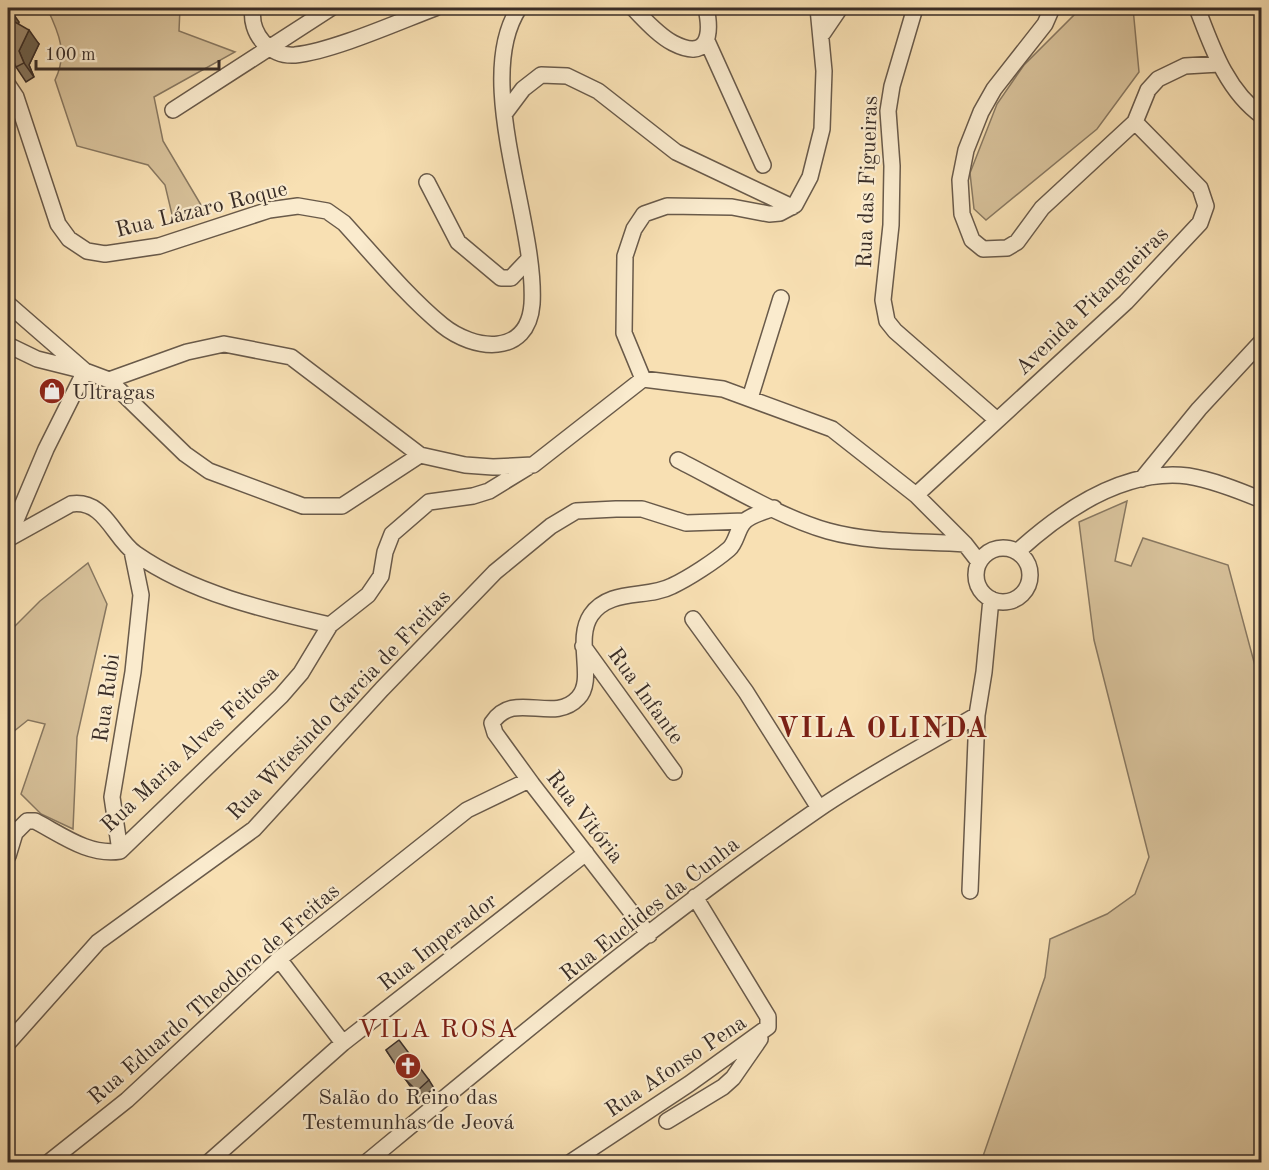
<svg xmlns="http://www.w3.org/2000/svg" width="1269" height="1170" font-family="'Old Standard TT',serif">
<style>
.green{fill:#d8c29b;stroke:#887861;stroke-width:1.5}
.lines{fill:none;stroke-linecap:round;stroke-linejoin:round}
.minor-casing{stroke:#695a4a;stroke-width:18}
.minor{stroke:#faebce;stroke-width:15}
.wall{fill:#867760;stroke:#392d27;stroke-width:1.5}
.shaded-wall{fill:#6d614e;stroke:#392d27;stroke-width:1.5}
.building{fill:#9c8a70;stroke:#392d27;stroke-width:1.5}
.labels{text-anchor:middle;stroke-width:4.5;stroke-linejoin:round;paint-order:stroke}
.street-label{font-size:22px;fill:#392d27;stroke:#faebce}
.poi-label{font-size:22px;fill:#392d27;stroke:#faebce;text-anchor:start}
.quarter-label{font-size:26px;letter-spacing:1.5px;fill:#7a1f14;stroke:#faebce}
.district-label{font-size:28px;font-weight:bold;letter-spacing:1.5px;fill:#7a1f14;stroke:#faebce}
</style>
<rect width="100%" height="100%" fill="#f8e0b3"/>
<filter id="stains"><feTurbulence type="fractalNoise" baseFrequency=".00333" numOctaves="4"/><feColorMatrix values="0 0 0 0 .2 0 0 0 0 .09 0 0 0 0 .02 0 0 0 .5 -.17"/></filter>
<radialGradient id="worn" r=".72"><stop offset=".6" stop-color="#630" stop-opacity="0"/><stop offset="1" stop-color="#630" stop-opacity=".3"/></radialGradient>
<!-- green -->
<path class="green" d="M47,8H180L179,31L235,52L154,97L163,141L204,210L174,223L165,185L148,165L77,146L55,80C68,54 59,33 47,8Z
M1076,8H1133L1139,72L1097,129L986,220L974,209L970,173L997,104L1024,65L1074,15Z
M1127,501L1115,561L1131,566L1143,538L1228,565L1261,688V1162H981L1045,977L1050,939L1107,914L1135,894L1149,857L1094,640L1079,522Z
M88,563L107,604L77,737L73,829L41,814L21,794L45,724L28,720L8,736V633L40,601Z"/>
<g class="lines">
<defs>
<path id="minor" d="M253,8C249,33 269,57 295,55C333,51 398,22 435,8
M633,8C645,20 658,35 673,43C708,61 712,35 706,8
M915,8L892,86L888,111L892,166L891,225L883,300L887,321L895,331L997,420
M1052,8L1045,24L994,89L981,112L966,150L960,180L962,214L972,240L983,249L1007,248L1017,242L1042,208L1135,122L1148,90L1158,79L1185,66L1219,64
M1197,8C1212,47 1226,90 1262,116
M823,33L840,8
M707,41L763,165
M8,85L16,97L58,224L69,239L87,251L105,254L159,246L269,210L298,206L327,211L344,223C375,257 407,296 442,325C474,351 528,357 532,304C537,221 472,80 519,8
M173,110L331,8
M505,113L523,89L541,75L567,76L598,91L676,152L792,207
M427,182L458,242L501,278H511L529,259
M8,304L85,371L109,380L187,352L224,344L291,357L420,455L465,465L493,467L533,465L643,379L624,333L625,256L634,229L644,214L667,206L732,207L769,214L780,213L795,205L810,177L822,129L824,71L818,8
M8,345L37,359L85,371L46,449L8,539
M643,379L723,389L832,429L916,495L965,544L979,562
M109,380L185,454L209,471L303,506H342L420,455
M750,398L781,298
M678,460C722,482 781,518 828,531C871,543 920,541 965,544
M1142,479L1199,409L1262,341
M916,495L1126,302L1200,223L1206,206L1200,188L1135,122
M8,539L71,504C105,499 113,538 136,554C192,593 264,610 330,625
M976 575a27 27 0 1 1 54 0a27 27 0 1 1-54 0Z
M1017,552C1062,511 1123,468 1188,476C1213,480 1238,490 1262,500
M693,619L746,692L819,808
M583,646L674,772
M120,851L112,797L133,672L141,595L132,551
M8,856L15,833L27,821H35C62,835 89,856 120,851L281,696L301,673L330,625L368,595L381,576L385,552L392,534L429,502L473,496L489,491L528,467
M970,891L977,715L984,672L991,599
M649,935L532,784L495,733L492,723C514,689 553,725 578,698C596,680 574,640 591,615C610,588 647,599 672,586C689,578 715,561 729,549C737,542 737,528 745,521C751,515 766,511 774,508
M279,959L343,1043
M8,1043L98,942L254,829L382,689L495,572L551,526L576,511L616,509H642L686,523L745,521
M667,1121L723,1087L733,1078L760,1039
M49,1162L127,1100L279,959L467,810L529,780
M209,1162L343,1043L586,853
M367,1162C513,1041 660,918 817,810C868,775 924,746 977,715
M571,1162L689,1084L768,1027V1017L695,897"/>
</defs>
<!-- minor casing -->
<use href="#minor" class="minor-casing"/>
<!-- minor -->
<use href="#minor" class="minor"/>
</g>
<!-- wall -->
<path class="wall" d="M19,22L18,24L39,44L29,65L34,77L26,82L16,67L8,47Z
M386,1050L429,1080L434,1088L422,1098L410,1086Z"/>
<!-- shaded-wall -->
<path class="shaded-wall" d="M9,8L19,22L16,32L8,20Z
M29,30L39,44L29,65L34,77L24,63L19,51Z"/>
<!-- building -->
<path class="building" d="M8,18L29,30L19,51L24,63L16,67L8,47Z
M399,1040L429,1080L417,1091L405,1079L386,1050Z"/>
<!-- icons -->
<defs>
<symbol id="shop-disc" viewBox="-11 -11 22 22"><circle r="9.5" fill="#8f2418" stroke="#faebce"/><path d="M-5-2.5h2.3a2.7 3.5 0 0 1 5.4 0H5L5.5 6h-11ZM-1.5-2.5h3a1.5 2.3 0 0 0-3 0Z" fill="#fff"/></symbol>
<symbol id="church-disc" viewBox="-11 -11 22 22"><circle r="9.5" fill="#8f2418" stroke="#faebce"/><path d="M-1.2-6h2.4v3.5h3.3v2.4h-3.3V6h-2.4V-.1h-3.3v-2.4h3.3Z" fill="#fff"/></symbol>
</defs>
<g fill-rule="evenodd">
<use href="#shop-disc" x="37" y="376" width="30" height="30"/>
<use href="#church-disc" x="393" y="1051" width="30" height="30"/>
</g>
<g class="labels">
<!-- street labels -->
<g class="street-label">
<text transform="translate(866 182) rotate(-88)" y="8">Rua das Figueiras</text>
<text transform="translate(201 208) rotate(-14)" y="8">Rua Lázaro Roque</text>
<text transform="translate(1091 300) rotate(-44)" y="8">Avenida Pitangueiras</text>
<text transform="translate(647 695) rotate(54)" y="8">Rua Infante</text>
<text transform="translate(105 698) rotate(-82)" y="8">Rua Rubi</text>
<text transform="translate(338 704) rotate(-46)" y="8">Rua Witesindo Garcia de Freitas</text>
<text transform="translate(189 748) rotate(-43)" y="8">Rua Maria Alves Feitosa</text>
<text transform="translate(586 816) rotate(52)" y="8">Rua Vitória</text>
<text transform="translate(649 908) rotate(-38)" y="8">Rua Euclides da Cunha</text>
<text transform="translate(437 941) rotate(-38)" y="8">Rua Imperador</text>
<text transform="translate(213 993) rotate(-41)" y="8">Rua Eduardo Theodoro de Freitas</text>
<text transform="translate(675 1065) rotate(-34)" y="8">Rua Afonso Pena</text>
</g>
<!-- poi labels -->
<g class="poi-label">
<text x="72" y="399">Ultragas</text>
<text x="408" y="1104" text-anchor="middle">Salão do Reino das<tspan x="408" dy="25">Testemunhas de Jeová</tspan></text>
</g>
<!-- quarter labels -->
<g class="quarter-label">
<text x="438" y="1037">VILA ROSA</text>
</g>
<!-- district labels -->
<g class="district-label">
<text x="883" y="737">VILA OLINDA</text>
</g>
</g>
<!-- margin -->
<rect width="1269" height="1170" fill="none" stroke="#f8e0b3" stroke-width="30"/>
<rect x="9" y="9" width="1251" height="1152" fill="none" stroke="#392d27" stroke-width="3"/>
<rect x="15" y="15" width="1239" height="1140" fill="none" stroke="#392d27" stroke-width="1.5"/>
<!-- scale -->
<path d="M36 60v9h183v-9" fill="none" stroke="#392d27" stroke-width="3"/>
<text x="45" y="60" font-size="18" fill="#392d27" stroke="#faebce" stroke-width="4.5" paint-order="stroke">100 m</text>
<rect width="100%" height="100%" filter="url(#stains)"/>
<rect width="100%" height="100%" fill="url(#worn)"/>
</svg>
